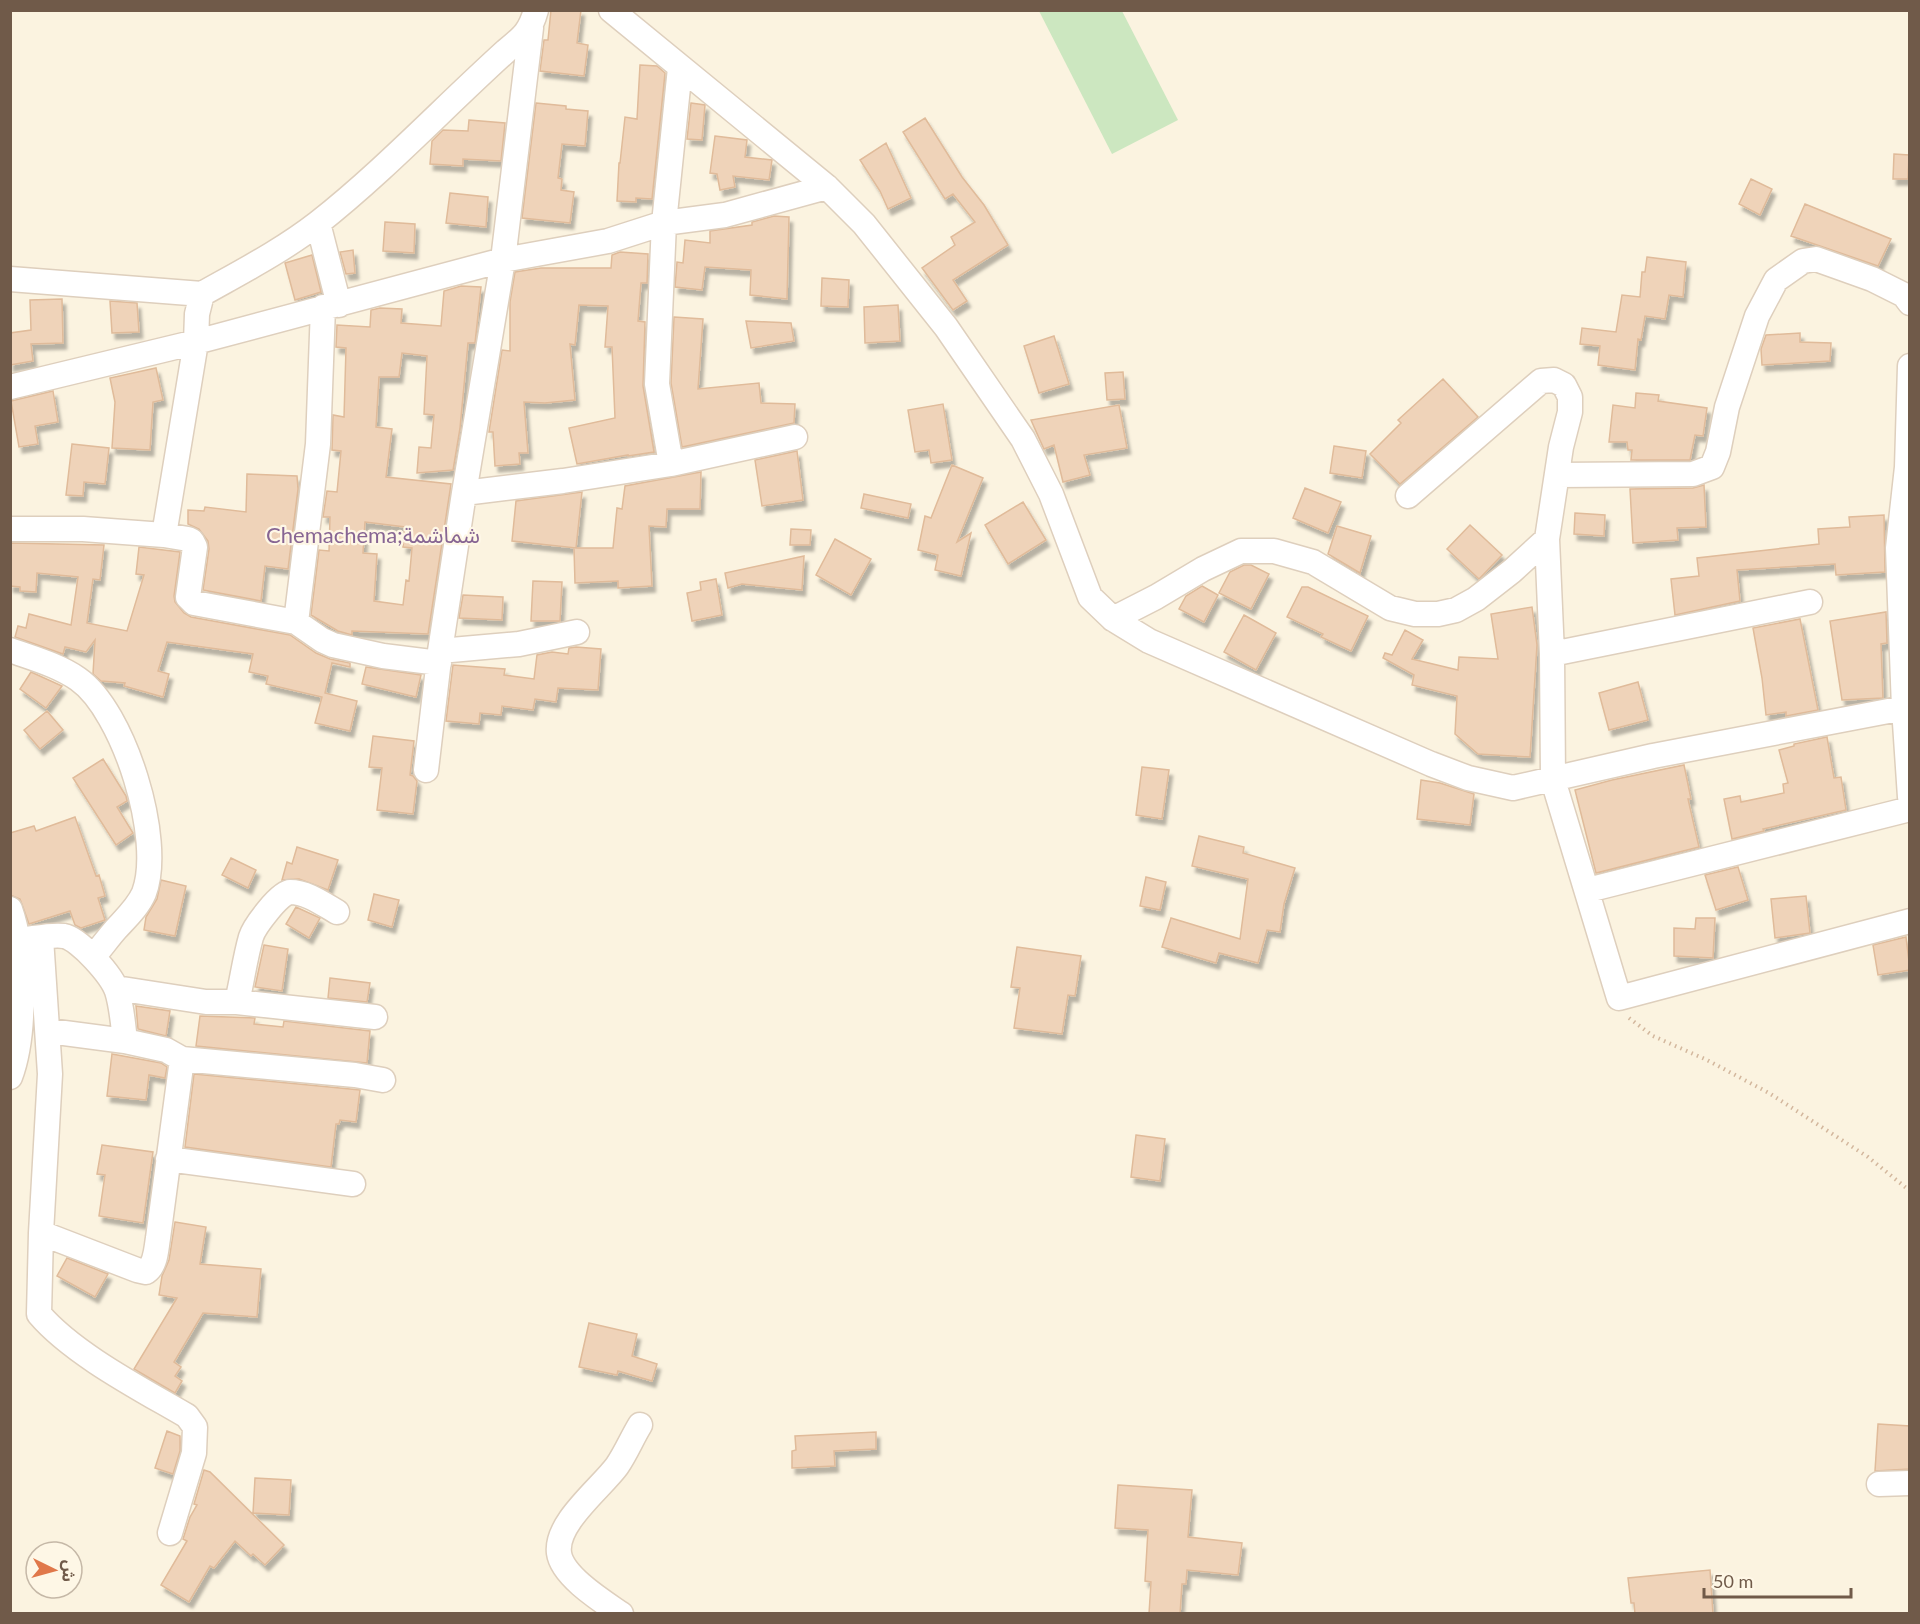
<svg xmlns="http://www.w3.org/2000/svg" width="1920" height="1624" font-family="Lato,'Noto Sans Arabic',sans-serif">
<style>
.green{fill:#cce7c0}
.building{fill:#efd3b9;stroke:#e0bb9a;stroke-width:1.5;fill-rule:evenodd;filter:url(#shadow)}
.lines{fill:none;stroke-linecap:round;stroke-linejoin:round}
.minor-casing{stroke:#decfbd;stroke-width:27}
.path{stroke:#d3b79d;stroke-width:4;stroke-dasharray:1.5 4.5;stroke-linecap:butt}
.minor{stroke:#fff;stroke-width:24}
.labels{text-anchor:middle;stroke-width:4.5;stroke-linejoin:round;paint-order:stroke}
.quarter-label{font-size:22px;fill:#876593;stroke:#fef7e6}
</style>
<defs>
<filter id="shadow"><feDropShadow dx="3.5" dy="6" stdDeviation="1.5" flood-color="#0004"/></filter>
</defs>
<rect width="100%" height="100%" fill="#fbf3e0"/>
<!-- green -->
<path class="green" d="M1039,11H1122L1178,120L1112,154Z"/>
<!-- building -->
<path class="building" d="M551,10H581L577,43L588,45L584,76L540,71L544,40H548Z
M640,65L657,66L665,73L652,199L636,198V202L617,201L619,163H620L625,117L637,119Z
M536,103L566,106V109L588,111L585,146L562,144L558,178L562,179L561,190L574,192L570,223L522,218Z
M691,103L705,105L702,140L687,139Z
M925,118L962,177L984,205L1008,245L953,280L967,301L953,310L922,268L955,245L951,237L975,222L953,194L945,199L903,132Z
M469,120L505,123L501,161L463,159V166L430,164L432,141L443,130L468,131Z
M715,136L747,140L745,157L772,160L769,180L733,176L735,187L720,190L717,174L710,173Z
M886,143L911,198L888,209L880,191L860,160Z
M1894,154L1909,155L1908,179H1893Z
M1751,179L1772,189L1760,215L1739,204Z
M450,193L488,197L486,227L446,223Z
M1805,204L1891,239L1878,266L1791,236Z
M774,216L789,217L787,299L750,295L751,270L705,267L702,290L675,287L677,262L683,263L685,240L710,243V231L752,225V222Z
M385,222L415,224L414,253L383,251Z
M353,250L355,273L346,274L340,252Z
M620,252L648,254L647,283H641L638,321L645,322L643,386L654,452L628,456V455L577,464L569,428L615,418L612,347H605L608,306L579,305L575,345L570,344L575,400L545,403L524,402L528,453H519L520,464L495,466L493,432H489L502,350L510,351V302L515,272L541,268H611L612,255Z
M312,255L321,292L295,300L285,263Z
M1647,257L1686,262L1683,297L1669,295L1665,319L1645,316L1641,340L1638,339L1635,370L1598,365L1600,346L1580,344L1582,328L1616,332L1622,295L1640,297L1642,272H1645Z
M822,278L849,280L848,307L821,306Z
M461,286L481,287L475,343H468L460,428L453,470L417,473L419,447L431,448L434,415L424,414L427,356L402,353L399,377H379L376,427L392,429L386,477L451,484L428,634L352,631V635L338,631L311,615L319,550L329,551L330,517H323L327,491L337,492L341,451L332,450L333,415L344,417L346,348L336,347L337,325L370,327L371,310L380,308L402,309L401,323L441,326L444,291ZM365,522L405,527L403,547L412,548L409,581L406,580L403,605L374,601L377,554L363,553Z
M62,299L63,343L31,344L33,361L10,365V333L31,330L30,300Z
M110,301L137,303L139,332L112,333Z
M898,305L900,341L865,343L864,307Z
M674,317L703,319L698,389L759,383L761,403L795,404L794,423L682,447L671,383Z
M746,321L791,323L794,341L751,348Z
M1800,333V342L1831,343L1830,361L1762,365L1761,349L1766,335Z
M1054,336L1069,384L1039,393L1024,346Z
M156,368L163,400L153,402L150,450L112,448L115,402L110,378Z
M1123,372L1125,399L1107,400L1105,373Z
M1443,379L1478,417L1400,484L1370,454L1401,423L1398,420Z
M53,391L58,422L35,426L38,444L19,447L11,401Z
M1636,393L1659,395L1658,401L1707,408L1703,436L1695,435L1690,460H1631L1632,450H1628L1627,442H1609L1613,405L1635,408Z
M943,404L952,460L931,463L929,450L915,452L908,410Z
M1119,405L1127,448L1084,455L1090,475L1063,482L1054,445L1044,449L1031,420Z
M72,444L109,448L105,484L84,482L83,496L66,495Z
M1334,446L1366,451L1362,478L1330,473Z
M797,451L803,500L762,506L755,460Z
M952,465L983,478L957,542L971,533L961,576L935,570L938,555L918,550L925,516L931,518Z
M701,472L700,509H667L666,527L649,526L652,586L618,588V581L575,583L574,548H613L617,508L622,509L625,486Z
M247,474L297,476L298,489L288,569L265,566L261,601L203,590L209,549L208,541L199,529L188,524V510L204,511L205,507L246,512Z
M1704,485L1706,527L1677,528L1678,540L1633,543L1630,489L1693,488Z
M1305,488L1341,502L1328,533L1293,518Z
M582,492L576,548L512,541L516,501Z
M864,494L911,504L908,518L861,508Z
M1023,502L1046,540L1008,564L985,525Z
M1575,513L1605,515L1604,536L1574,534Z
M1884,515L1885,572L1836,575L1835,564L1737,570L1740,601L1675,615L1671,579L1699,576L1697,558L1819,544L1818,529L1850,527L1849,517Z
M1470,525L1502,555L1479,579L1447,549Z
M1337,526L1371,536L1360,573L1328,554Z
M791,529L811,530L810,545H790Z
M835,539L871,559L851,595L816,575Z
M10,543L104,545L100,580L93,579L87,623L127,631L144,575L136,574L139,547L180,552L174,596L175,602L184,613L191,617L290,635L316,653L330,659L350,663V667L332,663L325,693L357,701L350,731L315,723L322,697L266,684L268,676L249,672L253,654L167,642L158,671L169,674L163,697L124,686L125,683L101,681L93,674L95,640L86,652L65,647L63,654L15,637L18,626L26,628L29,614L71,625L78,577L37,573L36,592L20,591V587L10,586Z
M804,556L802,590L742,584L728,588L725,573Z
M1244,565H1251L1269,574L1251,609L1219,593L1230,572Z
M716,579L722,615L692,621L687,593L701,590L700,582Z
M533,581L562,582L560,621H531Z
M1202,586L1218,595L1204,622L1179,609L1186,596Z
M1302,587H1308L1368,616L1351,651L1321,637L1323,634L1287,617Z
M463,595L503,597L502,620L459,618Z
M1532,607L1537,645L1530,757L1478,754L1455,734L1457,696L1412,685L1414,675L1383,658L1385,653L1392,655L1405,630L1423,640L1412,659L1458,670L1459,657L1498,659L1491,614Z
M1886,612L1887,643L1881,644L1883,698L1842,700L1830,621Z
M1244,615L1276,633L1256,670L1224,652Z
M1800,619L1818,710L1786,716V712L1766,715L1762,678L1753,628Z
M576,647L601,649L598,690L558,688L556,702L535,699L533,710L502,706L501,715L480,713L479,724L446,721L453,665L505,669L504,675L534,679L537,655L552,652L568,654L569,648Z
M366,667L421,675L416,697L362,684Z
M31,672L62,686L46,708L20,689Z
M1638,682L1648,720L1609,730L1599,693Z
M47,711L63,730L40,749L24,730Z
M373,736L414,741L410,775L413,776L417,781L413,814L377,810L382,768L369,767Z
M1827,737L1834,778L1841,777L1846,810L1763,829L1764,831L1732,839L1724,799L1740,796L1741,802L1784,793L1783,784L1788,783L1779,750L1794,746V744Z
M103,759L126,796L127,801L117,807L133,833L116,845L73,778Z
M1684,765L1691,799H1688L1699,847L1596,873L1575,790L1612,780Z
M1142,767L1169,770L1162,819L1136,815Z
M1421,780L1440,783L1474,794L1470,825L1417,819Z
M75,817L96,876L99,875L105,896L98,898L105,920L81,928L75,925L70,911L29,924L20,899L10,895V833L34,826L36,831Z
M1199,836L1244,847L1243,853L1295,868L1284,904L1280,932L1267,930L1258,963L1219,953L1216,963L1162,947L1171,918L1240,939L1248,879L1192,866Z
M297,847L338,860L328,890L299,879L282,880L287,862L292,864Z
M231,858L256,870L248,888L222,875Z
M1738,867L1748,900L1716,910L1705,875Z
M1146,877L1166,882L1160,910L1140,906Z
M161,880L186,886L175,936L144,930L146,917L157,899Z
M374,894L399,900L392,927L368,920Z
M1806,896L1810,933L1775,938L1771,899Z
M296,907L320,918L309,938L286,924Z
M1696,918H1715L1713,958L1674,956V928L1695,929Z
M1906,937L1910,970L1878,975L1873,945Z
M264,945L288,949L282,991L255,987Z
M1017,947L1081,956L1075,996L1068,995L1062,1034L1014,1028L1020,988L1011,987Z
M330,978L370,983L367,1002L328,998Z
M136,1006L170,1011L166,1036L138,1029Z
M200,1016L255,1018L254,1024L283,1027L284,1021L370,1031L367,1063L196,1046Z
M112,1054L161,1063L167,1067L165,1078L149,1075L146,1100L107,1096Z
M194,1074L360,1090L356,1122L340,1120L339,1124H336L331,1167L185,1147Z
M1136,1135L1165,1139L1160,1181L1131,1177Z
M102,1145L153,1152L143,1223L99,1216L105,1175L97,1174Z
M175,1222L206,1227L200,1264L261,1269L257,1317L203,1313L174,1362L181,1367L175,1376L182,1381L175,1393L134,1369L177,1298L159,1295L162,1276L169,1260Z
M67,1258L108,1274L95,1297L57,1276Z
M589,1323L637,1334L632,1356L657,1364L652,1381L618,1371L617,1375L579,1367Z
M1878,1424L1910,1426V1469L1875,1471Z
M167,1431L180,1436V1451L173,1474L155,1468Z
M876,1432V1449L834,1451L835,1466L792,1468V1451L796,1450L795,1436Z
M204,1470L210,1472L284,1545L265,1565L253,1554L251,1556L235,1541L214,1568L210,1566L189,1602L161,1585L187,1541L183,1539L190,1517L197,1505L194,1504Z
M255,1478L291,1480L289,1515L253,1513Z
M1118,1485L1192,1490L1188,1537L1242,1543L1238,1575L1187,1570L1186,1584H1182L1180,1614H1149L1151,1582L1145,1581L1148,1530L1115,1528Z
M1710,1570L1713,1614H1635L1634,1603H1631L1628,1578Z"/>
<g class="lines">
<defs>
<path id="minor" d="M611,10L827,187L864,224L946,327L1023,439L1051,494L1090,597L1113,619L1149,641L1431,764L1468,778L1513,788L1653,756L1904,708
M318,223L339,305
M10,279L202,294
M1910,366L1907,467L1898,548L1904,708L1910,797
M10,387L196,342L503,260L608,241L664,223L725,215L827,187
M671,464L657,384L664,223L680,68
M1557,475L1693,474L1712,467L1718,452L1727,407L1757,316L1776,280L1803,261L1816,259L1872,279L1904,295L1910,303
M464,493L563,481L671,464L795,437
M1408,496L1541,381L1554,380L1564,385L1570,397V412L1561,447L1547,539L1552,654L1553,780L1619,998L1910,921
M10,529H83L164,535L188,539L192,541L195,547L188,597L194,603L296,622L322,640L333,645L383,656L439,663
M164,535L196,342L197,314L202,294C241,272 282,251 318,223C384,171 443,108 506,51C523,37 530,32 536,10
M1113,619L1156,597L1203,569L1241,551H1274L1313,562L1390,608L1415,614H1438L1456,610L1476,599L1512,571L1547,539
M296,622L318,444L323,307
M10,650C32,658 58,665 78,679C124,711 164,840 144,893C138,907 126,918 116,929C108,938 101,948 93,957
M440,651L519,644L577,632
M1552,654L1810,602
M426,770L440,651L464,493L503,260L531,28
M1588,890L1910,809
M10,909C25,951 26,1035 10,1077
M41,938L50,1074L41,1233L39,1314C73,1354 141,1389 187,1416L195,1427L194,1453L170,1533
M18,940C32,939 50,934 64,936C80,939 112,976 117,991C122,1007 123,1024 125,1041L166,1050L182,1059L355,1075L383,1080
M116,988L206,1002H237L375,1017
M237,1002C242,981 245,958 251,937C254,927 280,892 290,892C307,892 323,904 337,912
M49,1031L125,1041
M168,1159L353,1184
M41,1233L137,1270L146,1272C156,1265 156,1250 158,1238L182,1059
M1879,1484L1910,1483
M621,1614C602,1601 562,1576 559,1553C555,1523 601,1488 617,1466C626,1453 632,1438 640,1425"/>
</defs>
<!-- minor casing -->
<use href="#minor" class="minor-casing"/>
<!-- path -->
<path class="path" d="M1629,1018L1653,1036L1707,1060L1769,1093L1868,1157L1910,1191"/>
<!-- minor -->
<use href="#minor" class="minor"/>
</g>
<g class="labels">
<!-- quarter labels -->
<g class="quarter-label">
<text x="373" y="543">Chemachema;شماشمة</text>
</g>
</g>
<!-- border -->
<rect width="1920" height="1624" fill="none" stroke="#705a49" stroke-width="24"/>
<!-- north arrow -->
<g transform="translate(54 1570) rotate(95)"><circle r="28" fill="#fef7e6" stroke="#c5b8a7" stroke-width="1.5"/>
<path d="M0-4.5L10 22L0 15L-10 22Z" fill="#e0784a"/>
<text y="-9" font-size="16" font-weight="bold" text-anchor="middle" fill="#705a49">ش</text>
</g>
<!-- scale -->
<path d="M1704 1588v9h147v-9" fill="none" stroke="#705a49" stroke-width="3"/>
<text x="1713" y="1588" font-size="18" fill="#705a49" stroke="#fef7e6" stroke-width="4.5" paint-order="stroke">50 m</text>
</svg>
